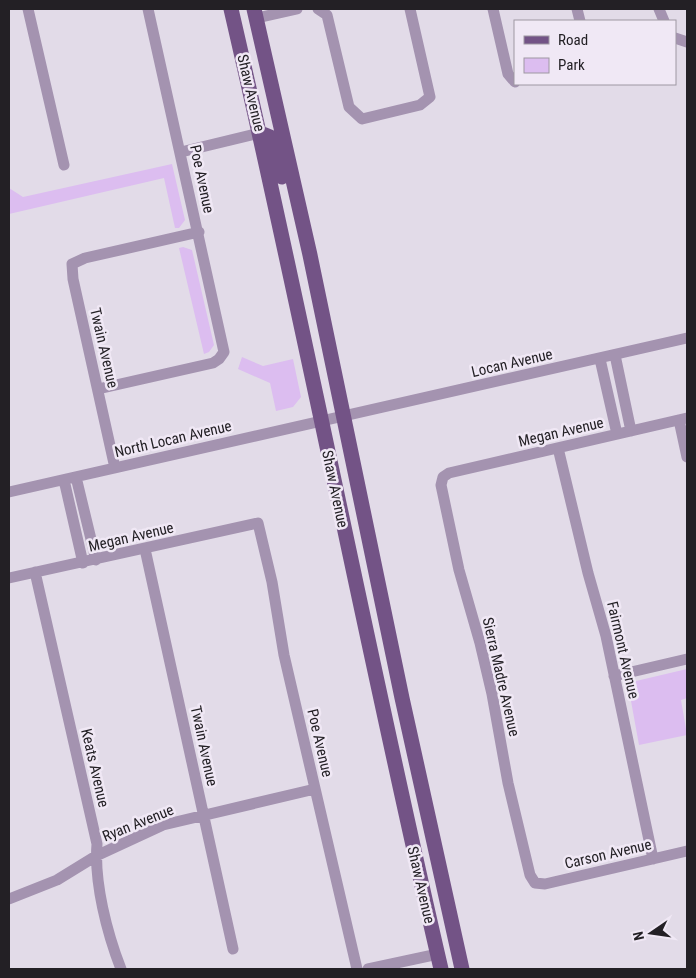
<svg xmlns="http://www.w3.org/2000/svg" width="696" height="978" font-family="'Roboto Condensed',sans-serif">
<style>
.green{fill:#dcbdf0}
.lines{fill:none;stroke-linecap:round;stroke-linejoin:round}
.minor{stroke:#a493b0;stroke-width:11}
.major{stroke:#735386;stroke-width:15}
.labels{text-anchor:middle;stroke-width:5;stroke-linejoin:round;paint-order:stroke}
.street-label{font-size:15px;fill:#232025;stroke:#f0e8f5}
</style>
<rect width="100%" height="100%" fill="#e2dbe8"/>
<!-- green -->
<path class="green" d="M172,164L185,220L179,228H175L164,178L9,214V188L23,197Z
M183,247L192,250L214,345L209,352L204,354L179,248Z
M242,357L263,366L293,359L301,397L293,407L276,411L270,383L238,369Z
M687,669V698L681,700L687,735L639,745L629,690L636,681Z"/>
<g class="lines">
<!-- minor -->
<path class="minor" d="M28,9L64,165
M318,9L327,15L349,107L362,119L420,105L430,97L410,9
M493,9L508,74L515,82
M577,9L580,21
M659,9L664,21
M257,18L297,9
M675,38L687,42
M181,152L260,133
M615,355L631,431
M600,359L617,434
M98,389L213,363L219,359L224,352L148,9
M687,418L449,473L443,477L441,485L459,570L480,643L492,694L508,783L530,875L535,883L545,884L687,851
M679,420L687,457
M558,448L588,573L606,636L653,859
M115,468L73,279L72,264L85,258L199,232
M76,477L96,560
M64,480L83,563
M9,492L687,338
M145,549L233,949
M35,572L97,844C94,883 107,933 121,969
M9,578L258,523L272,582L284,655L357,969
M614,676L687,659
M9,899L57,880L96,856L163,825L315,789
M368,969L438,954"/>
<!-- major -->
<path class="major" d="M231,9C305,328 367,650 441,969
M254,9L310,255L402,698L462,969
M260,133L270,137L273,141L282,177"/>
</g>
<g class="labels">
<!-- street labels -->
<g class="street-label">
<text transform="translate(251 93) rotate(77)" y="5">Shaw Avenue</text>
<text transform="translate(202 179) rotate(78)" y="5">Poe Avenue</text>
<text transform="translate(104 348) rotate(77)" y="5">Twain Avenue</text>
<text transform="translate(512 363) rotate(-13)" y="5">Locan Avenue</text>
<text transform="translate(561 432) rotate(-13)" y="5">Megan Avenue</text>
<text transform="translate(173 439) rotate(-13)" y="5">North Locan Avenue</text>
<text transform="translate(335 489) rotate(78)" y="5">Shaw Avenue</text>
<text transform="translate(131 537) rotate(-13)" y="5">Megan Avenue</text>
<text transform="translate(623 650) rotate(77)" y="5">Fairmont Avenue</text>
<text transform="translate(501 677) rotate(77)" y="5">Sierra Madre Avenue</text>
<text transform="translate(320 743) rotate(77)" y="5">Poe Avenue</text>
<text transform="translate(204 746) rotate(78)" y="5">Twain Avenue</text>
<text transform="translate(95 768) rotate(77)" y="5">Keats Avenue</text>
<text transform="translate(138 823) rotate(-22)" y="5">Ryan Avenue</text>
<text transform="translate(608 854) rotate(-13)" y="5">Carson Avenue</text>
<text transform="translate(421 885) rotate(77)" y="5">Shaw Avenue</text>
</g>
</g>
<!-- border -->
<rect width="696" height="978" fill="none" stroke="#232025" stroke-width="20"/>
<!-- legend -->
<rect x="514" y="20" width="162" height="65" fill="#f0e8f5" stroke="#9e98a2"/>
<rect x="524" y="36" width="25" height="8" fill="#735386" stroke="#9e98a2"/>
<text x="558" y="45" font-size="15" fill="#232025">Road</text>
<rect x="524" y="58" width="25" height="15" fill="#dcbdf0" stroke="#9e98a2"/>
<text x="558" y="70" font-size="15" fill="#232025">Park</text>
<!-- north arrow -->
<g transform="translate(651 933) rotate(257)" stroke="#f0e8f5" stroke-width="4" paint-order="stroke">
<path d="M0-4L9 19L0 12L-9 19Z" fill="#232025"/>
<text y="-8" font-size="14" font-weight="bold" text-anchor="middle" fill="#232025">N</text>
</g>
</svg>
